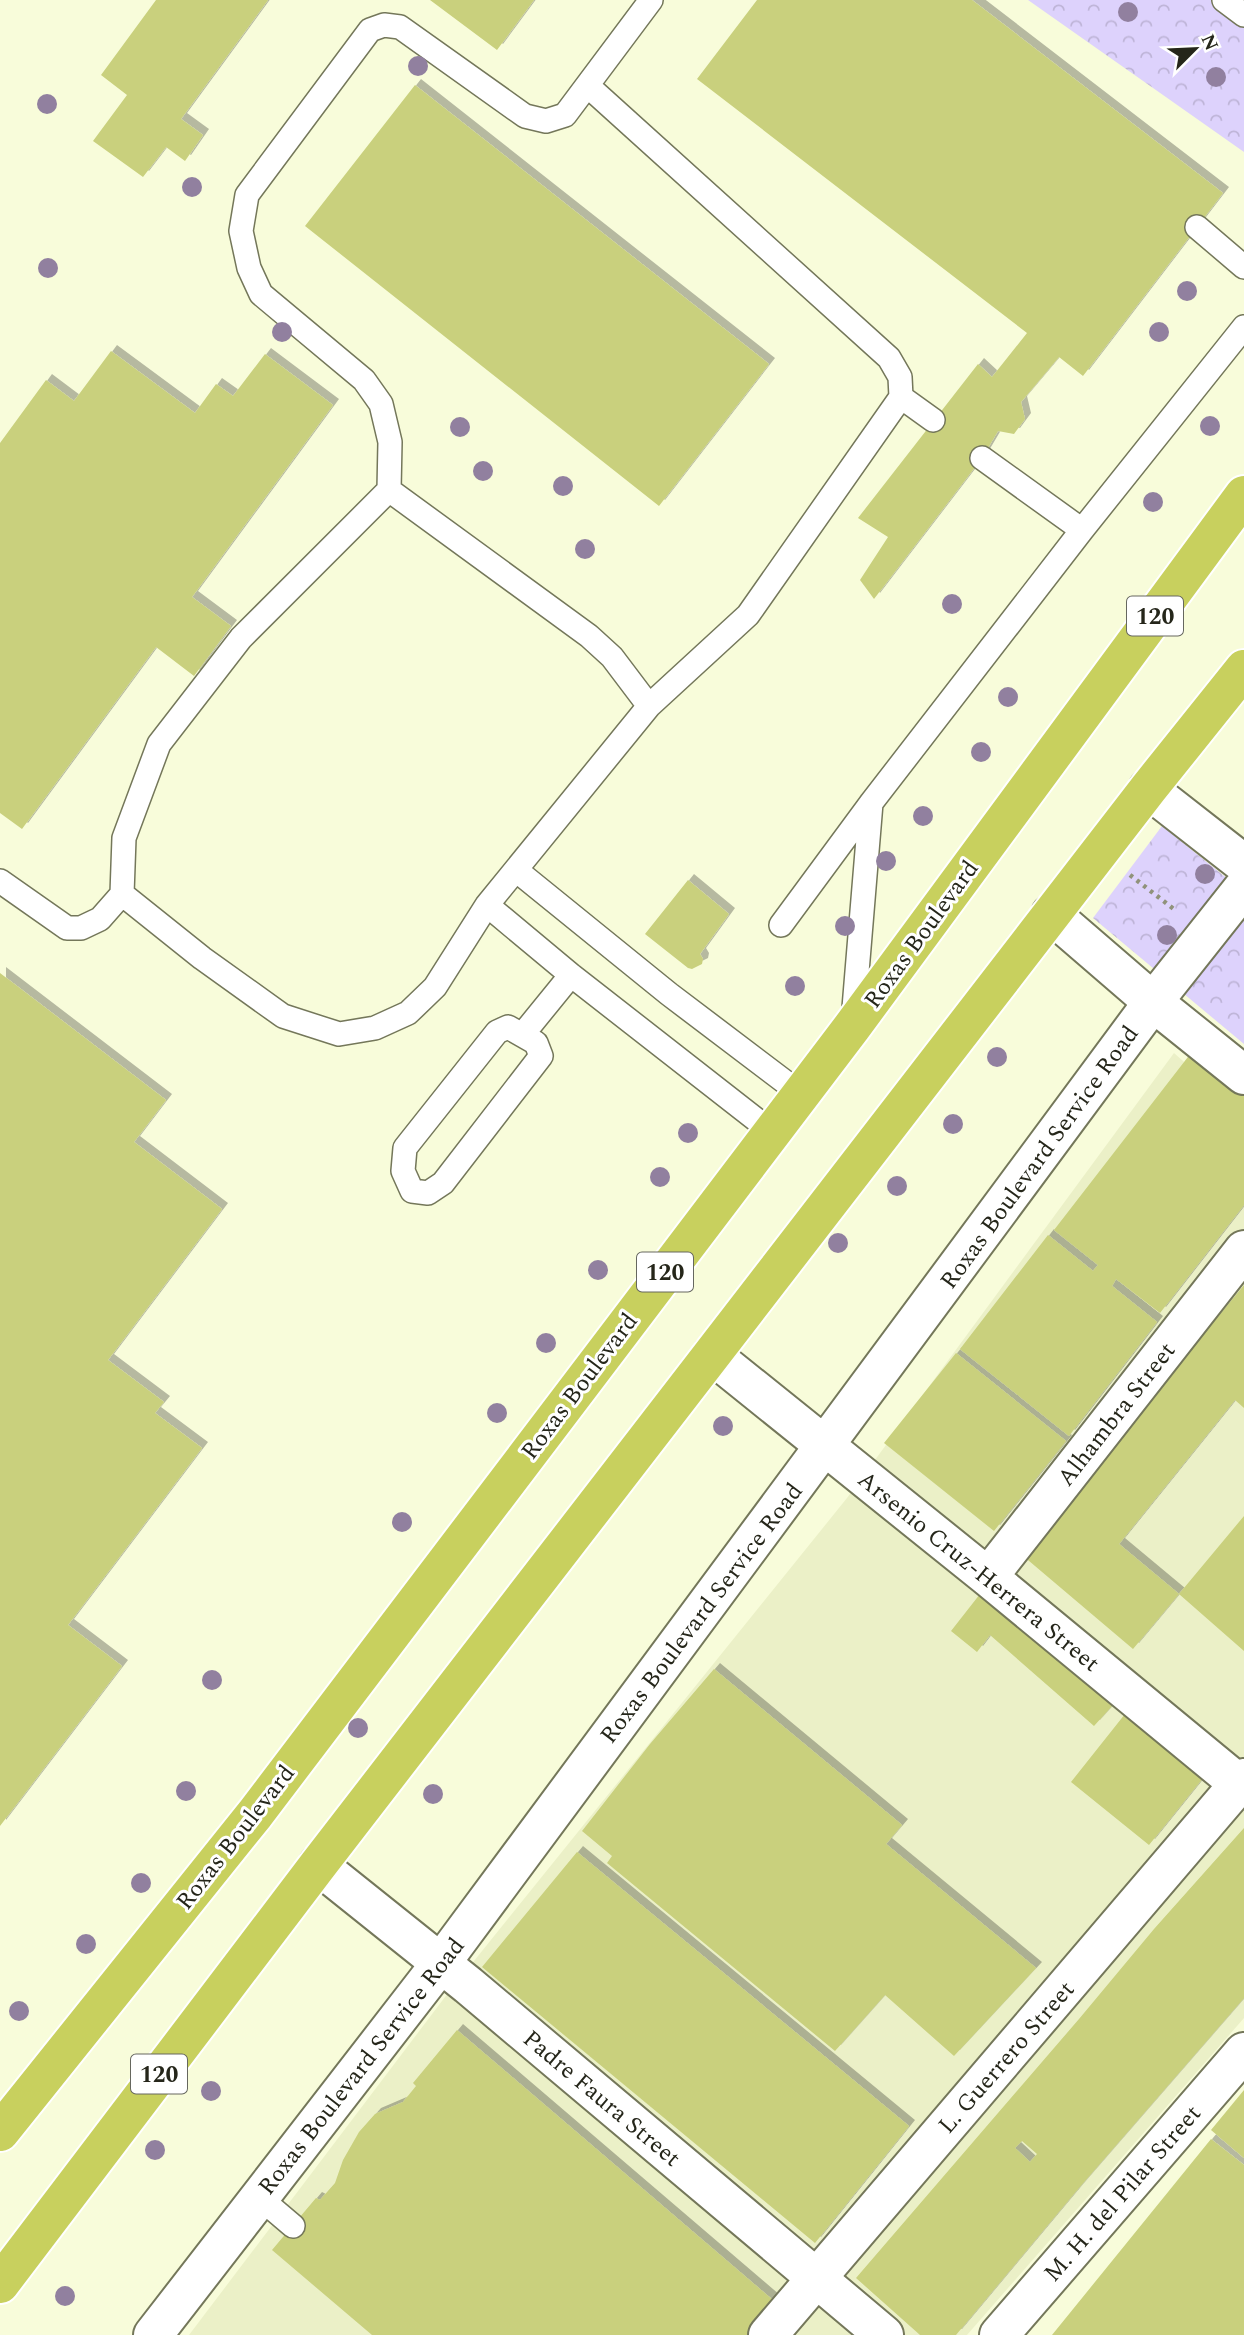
<svg xmlns="http://www.w3.org/2000/svg" width="1244" height="2335" font-family="Spectral,serif">
<style>
.built{fill:#ebf0c7}
.park{fill:url(#park-crowns)}
.building{fill:#c9d07d;fill-rule:evenodd;filter:url(#shadow)}
.lines{fill:none;stroke-linecap:round;stroke-linejoin:round}
.lane-casing{stroke:#74775a;stroke-width:26}
.street-casing{stroke:#74775a;stroke-width:42}
.secondary-casing{stroke:#74775a;stroke-width:42}
.highway-casing{stroke:#fff;stroke-width:42}
.path{stroke:#90927b;stroke-width:4.5;stroke-dasharray:3.5 5;stroke-linecap:butt}
.lane{stroke:#fff;stroke-width:23}
.street{stroke:#fff;stroke-width:38}
.secondary{stroke:#fff;stroke-width:38}
.highway{stroke:#c8d05e;stroke-width:38}
.tree{fill:#91809f}
.labels{text-anchor:middle;stroke-width:6;stroke-linejoin:round;paint-order:stroke}
.shield{fill:#fff;stroke:#66675f;stroke-width:2}
.shield-label{font-size:23px;font-weight:bold;fill:#25261a}
.street-label{font-size:24px;fill:#25261a;stroke:#fff}
</style>
<defs>
<pattern id="park-crowns" width="20" height="18" patternUnits="userSpaceOnUse" patternTransform="scale(1.75)"><rect width="20" height="18" fill="#ddd2fc"/><path d="M2 6a3 3 0 1 1 6 0M12 15a3 3 0 1 1 6 0" fill="none" stroke="#beb4d7"/></pattern>
<filter id="shadow"><feDropShadow dx="6" dy="-6" stdDeviation="0" flood-color="#0004"/></filter>
</defs>
<rect width="100%" height="100%" fill="#f8fcda"/>
<!-- built -->
<path class="built" d="M1174,1053L1244,1115V2018L967,2335H189L445,1997L847,1498Z"/>
<!-- park -->
<path class="park" d="M1028,0H1244V152Z
M1162,826L1244,892V1044L1093,918Z"/>
<!-- building -->
<path class="building" d="M156,0H268L181,119L203,135L185,161L166,147L143,177L93,141L127,95L101,75Z
M430,0H534L497,50Z
M757,0H972L1223,193L1083,376L1059,357L1021,402L1025,419L1014,434L998,431L982,458L874,599L860,580L888,537L858,518L978,364L992,377L1027,333L697,79Z
M415,85L769,364L659,506L305,226Z
M111,351L195,413L216,384L233,396L265,354L333,405L192,597L231,626L194,676L156,647L22,829L0,813V443L46,380L74,401Z
M688,880L729,914L700,954L703,959L702,964L692,969L688,968L645,934Z
M0,973L166,1100L134,1142L222,1209L108,1360L164,1402L155,1413L202,1448L68,1625L122,1666L0,1826Z
M1191,1053L1244,1095V1205L1160,1313L1116,1279L1112,1286L1157,1322L1069,1436L960,1349L1048,1235L1093,1271L1098,1265L1054,1230Z
M1244,1285V1408L1235,1400L1119,1544L1179,1594L1133,1649L1022,1555Z
M956,1353L1066,1441L994,1531L884,1443Z
M1244,1516V1651L1179,1594Z
M980,1594L1113,1705L1094,1726L990,1635L977,1652L951,1631Z
M714,1669L902,1825L886,1844L1036,1968L954,2056L885,1995L835,2051L607,1863L612,1856L582,1831L650,1744Z
M1125,1714L1203,1778L1149,1845L1071,1782Z
M1244,1828V1998L1078,2189L956,2335H920L856,2278L1079,2019L1154,1929ZM1022,2141L1037,2154L1030,2162L1015,2148Z
M577,1852L909,2126L815,2243L482,1967Z
M457,2030L781,2307L758,2335H372L272,2250L316,2198L320,2200L335,2183L343,2160L359,2132L375,2114L403,2102L416,2086L413,2083Z
M1244,2090V2158L1211,2130Z
M1211,2139L1244,2165V2335H1052Z"/>
<g class="lines">
<defs>
<path id="lane" d="M1224,0L1244,15
M588,86L889,358L900,377L901,397L748,615L649,706
M1197,227L1244,267
M901,397L933,420
M982,458L1082,530
M516,870L669,994L801,1094
M0,881L67,928H81L100,919L122,894L124,838L159,744L241,638L389,490L390,442L381,404L364,380L261,294L249,268L241,231L247,195L370,30L384,25L400,27L525,116L546,121L565,115L651,0
M122,894L202,958L283,1016L339,1034L375,1028L408,1013L435,987L487,905L649,706L612,657L589,636L389,490
M487,905L571,975L772,1132
M781,925L871,803L1082,530L1244,327
M853,1020L871,803
M508,1027L536,1043L541,1056L443,1183L428,1193L412,1191L403,1171L405,1148L497,1032Z
M523,1034L571,975
M260,2198L293,2226"/>
<path id="street" d="M1148,789L1244,864
M1051,914L1153,1002L1244,1075
M712,1355L988,1577L1244,1788
M988,1577L1244,1250
M153,2335L441,1963L1153,1002L1244,887
M768,2335L1244,1778"/>
<path id="secondary" d="M318,1865L468,1985L884,2335
M999,2335L1244,2052"/>
<path id="highway" d="M0,2132L255,1814L852,1027L1244,495
M0,2284L318,1865L1148,789L1244,669"/>
</defs>
<!-- lane casing -->
<use href="#lane" class="lane-casing"/>
<!-- street casing -->
<use href="#street" class="street-casing"/>
<!-- secondary casing -->
<use href="#secondary" class="secondary-casing"/>
<!-- highway casing -->
<use href="#highway" class="highway-casing"/>
<!-- path -->
<path class="path" d="M1130,875L1175,910"/>
<!-- lane -->
<use href="#lane" class="lane"/>
<!-- street -->
<use href="#street" class="street"/>
<!-- secondary -->
<use href="#secondary" class="secondary"/>
<!-- highway -->
<use href="#highway" class="highway"/>
</g>
<!-- trees -->
<g class="tree">
<circle cx="1128" cy="12" r="10"/>
<circle cx="418" cy="66" r="10"/>
<circle cx="1216" cy="77" r="10"/>
<circle cx="47" cy="104" r="10"/>
<circle cx="192" cy="187" r="10"/>
<circle cx="48" cy="268" r="10"/>
<circle cx="1187" cy="291" r="10"/>
<circle cx="282" cy="332" r="10"/>
<circle cx="1159" cy="332" r="10"/>
<circle cx="1210" cy="426" r="10"/>
<circle cx="460" cy="427" r="10"/>
<circle cx="483" cy="471" r="10"/>
<circle cx="563" cy="486" r="10"/>
<circle cx="1153" cy="502" r="10"/>
<circle cx="585" cy="549" r="10"/>
<circle cx="952" cy="604" r="10"/>
<circle cx="1008" cy="697" r="10"/>
<circle cx="981" cy="752" r="10"/>
<circle cx="923" cy="816" r="10"/>
<circle cx="886" cy="861" r="10"/>
<circle cx="1205" cy="874" r="10"/>
<circle cx="845" cy="926" r="10"/>
<circle cx="1167" cy="935" r="10"/>
<circle cx="795" cy="986" r="10"/>
<circle cx="997" cy="1057" r="10"/>
<circle cx="953" cy="1124" r="10"/>
<circle cx="688" cy="1133" r="10"/>
<circle cx="660" cy="1177" r="10"/>
<circle cx="897" cy="1186" r="10"/>
<circle cx="838" cy="1243" r="10"/>
<circle cx="598" cy="1270" r="10"/>
<circle cx="546" cy="1343" r="10"/>
<circle cx="497" cy="1413" r="10"/>
<circle cx="723" cy="1426" r="10"/>
<circle cx="402" cy="1522" r="10"/>
<circle cx="212" cy="1680" r="10"/>
<circle cx="358" cy="1728" r="10"/>
<circle cx="186" cy="1791" r="10"/>
<circle cx="433" cy="1794" r="10"/>
<circle cx="141" cy="1883" r="10"/>
<circle cx="86" cy="1944" r="10"/>
<circle cx="19" cy="2011" r="10"/>
<circle cx="211" cy="2091" r="10"/>
<circle cx="155" cy="2150" r="10"/>
<circle cx="65" cy="2296" r="10"/>
</g>
<g class="labels">
<!-- shield labels -->
<g class="shield">
<rect x="1127" y="596.5" width="56" height="39" rx="5"/>
<rect x="637" y="1252.5" width="56" height="39" rx="5"/>
<rect x="131" y="2054.5" width="56" height="39" rx="5"/>
</g>
<g class="shield-label">
<text x="1155" y="624">120</text>
<text x="665" y="1280">120</text>
<text x="159" y="2082">120</text>
</g>
<!-- street labels -->
<g class="street-label">
<text transform="translate(921 934) rotate(-54)" y="8">Roxas Boulevard</text>
<text transform="translate(1039 1157) rotate(-54)" y="8">Roxas Boulevard Service Road</text>
<text transform="translate(579 1386) rotate(-53)" y="8">Roxas Boulevard</text>
<text transform="translate(1116 1414) rotate(-52)" y="8">Alhambra Street</text>
<text transform="translate(979 1571) rotate(39)" y="8">Arsenio Cruz-Herrera Street</text>
<text transform="translate(701 1613) rotate(-53)" y="8">Roxas Boulevard Service Road</text>
<text transform="translate(235 1837) rotate(-52)" y="8">Roxas Boulevard</text>
<text transform="translate(1006 2057) rotate(-49)" y="8">L. Guerrero Street</text>
<text transform="translate(361 2066) rotate(-52)" y="8">Roxas Boulevard Service Road</text>
<text transform="translate(602 2098) rotate(40)" y="8">Padre Faura Street</text>
<text transform="translate(1122 2193) rotate(-49)" y="8">M. H. del Pilar Street</text>
</g>
</g>
<!-- north arrow -->
<g transform="translate(1195 49) rotate(66)" stroke="#ffffff" stroke-width="5" paint-order="stroke">
<path d="M0-5L12 26L0 18L-12 26Z" fill="#25261a"/>
<text y="-10" font-size="19" font-weight="bold" text-anchor="middle" fill="#25261a">N</text>
</g>
</svg>
